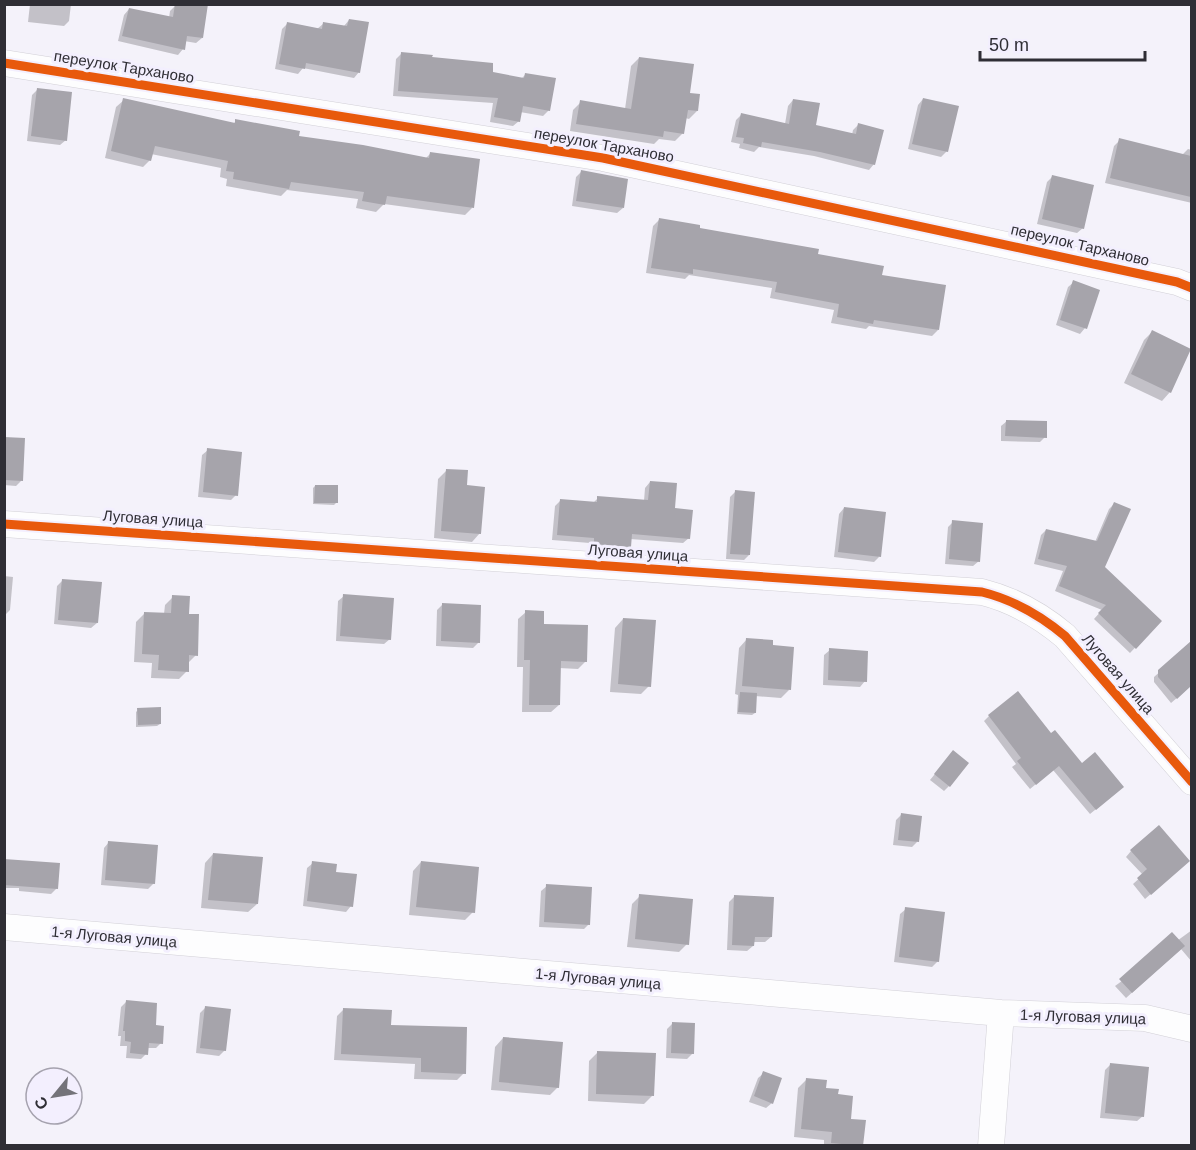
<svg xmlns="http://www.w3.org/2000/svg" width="1196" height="1150" font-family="Arial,sans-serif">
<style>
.shadow{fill:#0003}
.building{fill:#a6a4ab}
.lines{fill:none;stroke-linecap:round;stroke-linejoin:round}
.minor-casing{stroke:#d2d0d7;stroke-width:27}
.minor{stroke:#fdfdfe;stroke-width:26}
.cycleway-casing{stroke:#f3effe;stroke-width:13}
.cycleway{stroke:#e8590c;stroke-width:9}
.labels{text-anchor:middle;stroke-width:6;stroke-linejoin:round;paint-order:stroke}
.street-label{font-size:15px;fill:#2f2e35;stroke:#f3effe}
</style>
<rect width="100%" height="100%" fill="#f4f2fa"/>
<!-- shadow -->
<path class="shadow" d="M30,4H71L69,21L64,26L28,22Z
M175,6L202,38L196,43L184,41L183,49L178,55L118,41L124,15L129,9L169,18L170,11Z
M349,20L359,72L354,78L303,68L298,74L275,69L282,29L287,24L317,29L323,24L344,26Z
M402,53L521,79L526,74L549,110L543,116L520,112L519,121L513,126L490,122L493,103L393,96L396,59Z
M639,58L689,94L697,111L689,119L685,118L683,133L675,141L659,139L654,144L570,131L573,110L581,102L625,109L631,66Z
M37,90L66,140L60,145L27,141L32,95Z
M923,99L947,151L941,157L908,149L918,105Z
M124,100L233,124L236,121L297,137L426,158L430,154L472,208L465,215L384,204L376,212L356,208L358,199L287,190L281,196L226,186L227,179L220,177L221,168L151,154L150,160L143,167L105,158L116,107Z
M793,100L815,126L852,135L853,130L858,125L874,164L869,170L814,156L759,147L754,152L739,148L740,144L731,142L736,120L742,114L785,124L788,106Z
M1120,140L1182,155L1188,149L1192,150V203L1105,183L1114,146Z
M582,171L623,208L617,213L572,206L576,177Z
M1052,177L1083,228L1077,233L1037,224L1047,182Z
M659,220L817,255L880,276L938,330L932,336L869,326L866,329L831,323L834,310L770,298L772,288L689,275L685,279L646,273L653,226Z
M1074,282L1085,328L1080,334L1056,325L1068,287Z
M1152,332L1170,392L1162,401L1124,383L1144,340Z
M1007,421L1045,437L1040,442L1001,441V426Z
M4,438L21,481L16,486L4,485Z
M208,450L236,495L231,500L198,497L202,455Z
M447,470L465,487L480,533L472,542L434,538L438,479Z
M650,482L673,510L689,538L683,543L630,539L629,547L624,552L589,549L590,543L552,540L555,506L560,501L593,503L598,498L644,501L645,488Z
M315,486L336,503L334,505L313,504V488Z
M735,492L749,555L744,560L726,559L730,497Z
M1114,504L1103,567L1160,621L1130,653L1094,619L1102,610L1055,591L1063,571L1034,564L1041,535L1046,530L1095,542L1109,509Z
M844,508L879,557L874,562L834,557L839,514Z
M953,522L979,561L973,566L945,564L948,527Z
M4,576L13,577L10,610L5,615Z
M63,580L97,623L91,628L54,624L57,586Z
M344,596L390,639L384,644L336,641L338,601Z
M173,597L188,615L196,655L187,664V671L179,679L151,678L152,663L134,662L136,622L144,614H164L165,605Z
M443,604L479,642L473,648L436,646L437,610Z
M526,612L586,661L578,669L559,668V705L551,712H522L523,667H517L518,619Z
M623,619L649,686L641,694L610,692L615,628Z
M747,639L789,690L781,698L755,696V713L752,715L737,714L738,695L735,694L739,648Z
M1192,643V685L1171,703L1154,682V677Z
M830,650L865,681L860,687L823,685L824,655Z
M138,710L160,724L157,726L136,727V712Z
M989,716L1050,735L1082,765L1117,792L1090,814L1053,770L1030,789L1012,767L1016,764L984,721Z
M948,758L949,786L944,791L930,780Z
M901,815L917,842L912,847L893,845L896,820Z
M109,842L154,883L148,889L101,885L104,848Z
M1131,851L1183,866L1145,899L1133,884L1143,875L1126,857Z
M213,854L257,904L248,912L201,908L205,863Z
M4,861L57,888L51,894L19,891V888H4Z
M421,862L473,912L465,920L409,915L413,871Z
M313,863L334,873L351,906L346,912L303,906L307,868Z
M547,886L589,924L584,929L539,927L541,891Z
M640,896L687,944L679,952L627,947L632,904Z
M734,897L771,937L765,942H753V946L747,951L727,950L729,902Z
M906,909L938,961L932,967L894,962L900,914Z
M1192,930V962L1181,949L1126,998L1115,986Z
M126,1002L154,1026L161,1043L156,1048H147L146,1054L141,1059L126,1058L127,1046H120L121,1036H118L121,1007Z
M205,1008L225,1050L219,1056L196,1053L200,1013Z
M344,1009L390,1027L464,1073L457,1080L414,1079L415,1064L334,1060L337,1016Z
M672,1024L693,1053L687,1059L666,1058L667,1029Z
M503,1038L558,1087L550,1095L491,1090L495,1047Z
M598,1052L652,1096L644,1104L588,1101L589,1061Z
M1110,1065L1143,1116L1137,1121L1100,1118L1105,1070Z
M764,1073L772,1103L766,1108L749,1102L758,1078Z
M807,1079L837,1095L862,1146H824V1140L794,1137L798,1088Z"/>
<!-- building -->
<path class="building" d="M175,4H208L203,38L187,36L185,50L122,36L129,8L173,17Z
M349,19L369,22L360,73L306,63L305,69L279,64L287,22L322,29L323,22L347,26Z
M401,52L433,55L432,57L493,63V72L524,78L525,73L556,78L550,111L523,106L520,122L494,117L498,98L398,91Z
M639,57L694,64L690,93L700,94L698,111L688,110L684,134L664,131L663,137L576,124L580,100L631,109Z
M37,88L72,92L67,141L31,136Z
M123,98L235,123V119L300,131L299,136L363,145L429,158L430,152L480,159L474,208L387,196L385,205L362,201L364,192L291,182L289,189L233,179L234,172L226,171L228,161L155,146L151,161L111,151Z
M923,98L959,106L948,152L912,144Z
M793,99L820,103L816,125L856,134L858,123L884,130L875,165L820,152L762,142L761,147L743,143L744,138L736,137L741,113L789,124Z
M1119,138L1191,156V197L1110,178Z
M581,170L628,179L624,208L576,201Z
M1052,175L1094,185L1084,229L1042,219Z
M659,218L700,225V228L819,249L818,254L884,266L882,275L946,285L939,330L874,320L873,324L837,317L839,304L775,292L777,282L693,269V274L651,268Z
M1073,280L1100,290L1087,329L1060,320Z
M1152,330L1191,349L1171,393L1131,374Z
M1006,420L1047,421V438L1005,436Z
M4,437L25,438L23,481L4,480Z
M207,448L242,452L238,496L203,492Z
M446,469L468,470L467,485L485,487L481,534L441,531Z
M650,481L677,483L675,508L693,510L690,539L632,534L631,547L594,544V538L557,535L560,499L597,502V496L648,500Z
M315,485H338V503H314Z
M735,490L755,492L750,555L730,554Z
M1114,502L1131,509L1105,567L1162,621L1136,649L1098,613L1106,605L1059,586L1067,566L1038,559L1046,529L1097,541Z
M844,507L886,512L881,557L838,552Z
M952,520L983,523L980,562L949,559Z
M62,579L102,582L98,623L58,620Z
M343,594L394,598L391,640L340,636Z
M172,595L190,596L189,614H199L198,656L189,655V672L158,670L159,655L142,654L144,612L171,613Z
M442,603L481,605L480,643L441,641Z
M525,610L544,611V624L588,625L587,662L561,661L560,705H529L530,660H524Z
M623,618L656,620L651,687L618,684Z
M746,638L773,640V645L794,647L791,690L742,686Z
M1191,641V686L1177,699L1158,677V670Z
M829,648L868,651L867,682L828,680Z
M1018,691L1051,733L1055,730L1082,763L1095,752L1124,787L1096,810L1059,766L1036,785L1017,761L1021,758L988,715Z
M740,692L757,693L756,713L738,712Z
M161,707V724L138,725L137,708Z
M953,750L969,763L950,787L934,774Z
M901,813L922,816L919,842L898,840Z
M1159,825L1190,861L1151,895L1137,878L1147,869L1130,850Z
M108,841L158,845L155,884L105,880Z
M213,853L263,857L258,904L208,900Z
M4,859L60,863L58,889L4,885Z
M312,861L337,864L336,872L357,874L353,907L307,901Z
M421,861L479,867L475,913L416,907Z
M546,884L592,887L590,925L544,922Z
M639,894L693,899L689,945L635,939Z
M734,895L774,897L772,937H755L754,946L732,945Z
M905,907L945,912L939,962L899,957Z
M1172,932L1185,946L1132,993L1119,979Z
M126,1000L157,1003L156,1025L164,1026L163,1044L149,1043L148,1055L130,1053L131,1042L125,1041V1031H123Z
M205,1006L231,1009L226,1051L200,1048Z
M343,1008L392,1010L391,1025L467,1027L466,1074L421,1072V1058L341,1054Z
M672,1022L695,1023L694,1054L671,1053Z
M503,1037L563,1042L559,1088L499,1082Z
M597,1051L656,1053L654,1096L596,1094Z
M1110,1063L1149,1067L1144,1117L1105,1113Z
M763,1071L782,1078L773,1104L754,1096Z
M806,1078L827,1080L826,1088L839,1089L838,1094L853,1096L851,1119L866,1120L863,1146L831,1143L832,1132L801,1129Z"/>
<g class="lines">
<defs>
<path id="minor" d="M4,63L603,158L1177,282L1192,288
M4,524L982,592C1014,600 1040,615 1065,636L1192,782
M4,927L1001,1013L1145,1018L1192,1029
M991,1146L1001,1013"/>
</defs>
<!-- minor casing -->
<use href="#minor" class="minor-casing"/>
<!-- minor -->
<use href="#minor" class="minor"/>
<defs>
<path id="cycleway" d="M4,63L603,158L1177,282L1192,288
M4,524L982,592C1014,600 1040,615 1065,636L1192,782"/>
</defs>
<!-- cycleway casing -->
<use href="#cycleway" class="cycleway-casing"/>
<!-- cycleway -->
<use href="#cycleway" class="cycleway"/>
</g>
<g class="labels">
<!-- street labels -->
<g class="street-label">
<text transform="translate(124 67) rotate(9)" y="5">переулок Тарханово</text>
<text transform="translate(604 145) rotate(10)" y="5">переулок Тарханово</text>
<text transform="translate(1080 245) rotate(13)" y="5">переулок Тарханово</text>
<text transform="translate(153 519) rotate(4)" y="5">Луговая улица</text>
<text transform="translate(638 553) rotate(4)" y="5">Луговая улица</text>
<text transform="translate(1118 674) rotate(49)" y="5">Луговая улица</text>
<text transform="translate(114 937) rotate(5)" y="5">1-я Луговая улица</text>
<text transform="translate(598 979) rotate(5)" y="5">1-я Луговая улица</text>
<text transform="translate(1083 1017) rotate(2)" y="5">1-я Луговая улица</text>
</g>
</g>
<!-- border -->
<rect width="1196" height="1150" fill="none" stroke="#2f2e35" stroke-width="12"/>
<!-- north arrow -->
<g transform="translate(54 1096) rotate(240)"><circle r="28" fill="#f3effe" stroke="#a5a2ae" stroke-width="1.5"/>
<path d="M0-4.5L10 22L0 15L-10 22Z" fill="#74737a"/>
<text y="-9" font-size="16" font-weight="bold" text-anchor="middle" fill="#2f2e35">С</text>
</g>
<!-- scale -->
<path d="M980 51v9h165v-9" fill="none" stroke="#2f2e35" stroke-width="3"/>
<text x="989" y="51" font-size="18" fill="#2f2e35" stroke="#f3effe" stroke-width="4.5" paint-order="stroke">50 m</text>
</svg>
